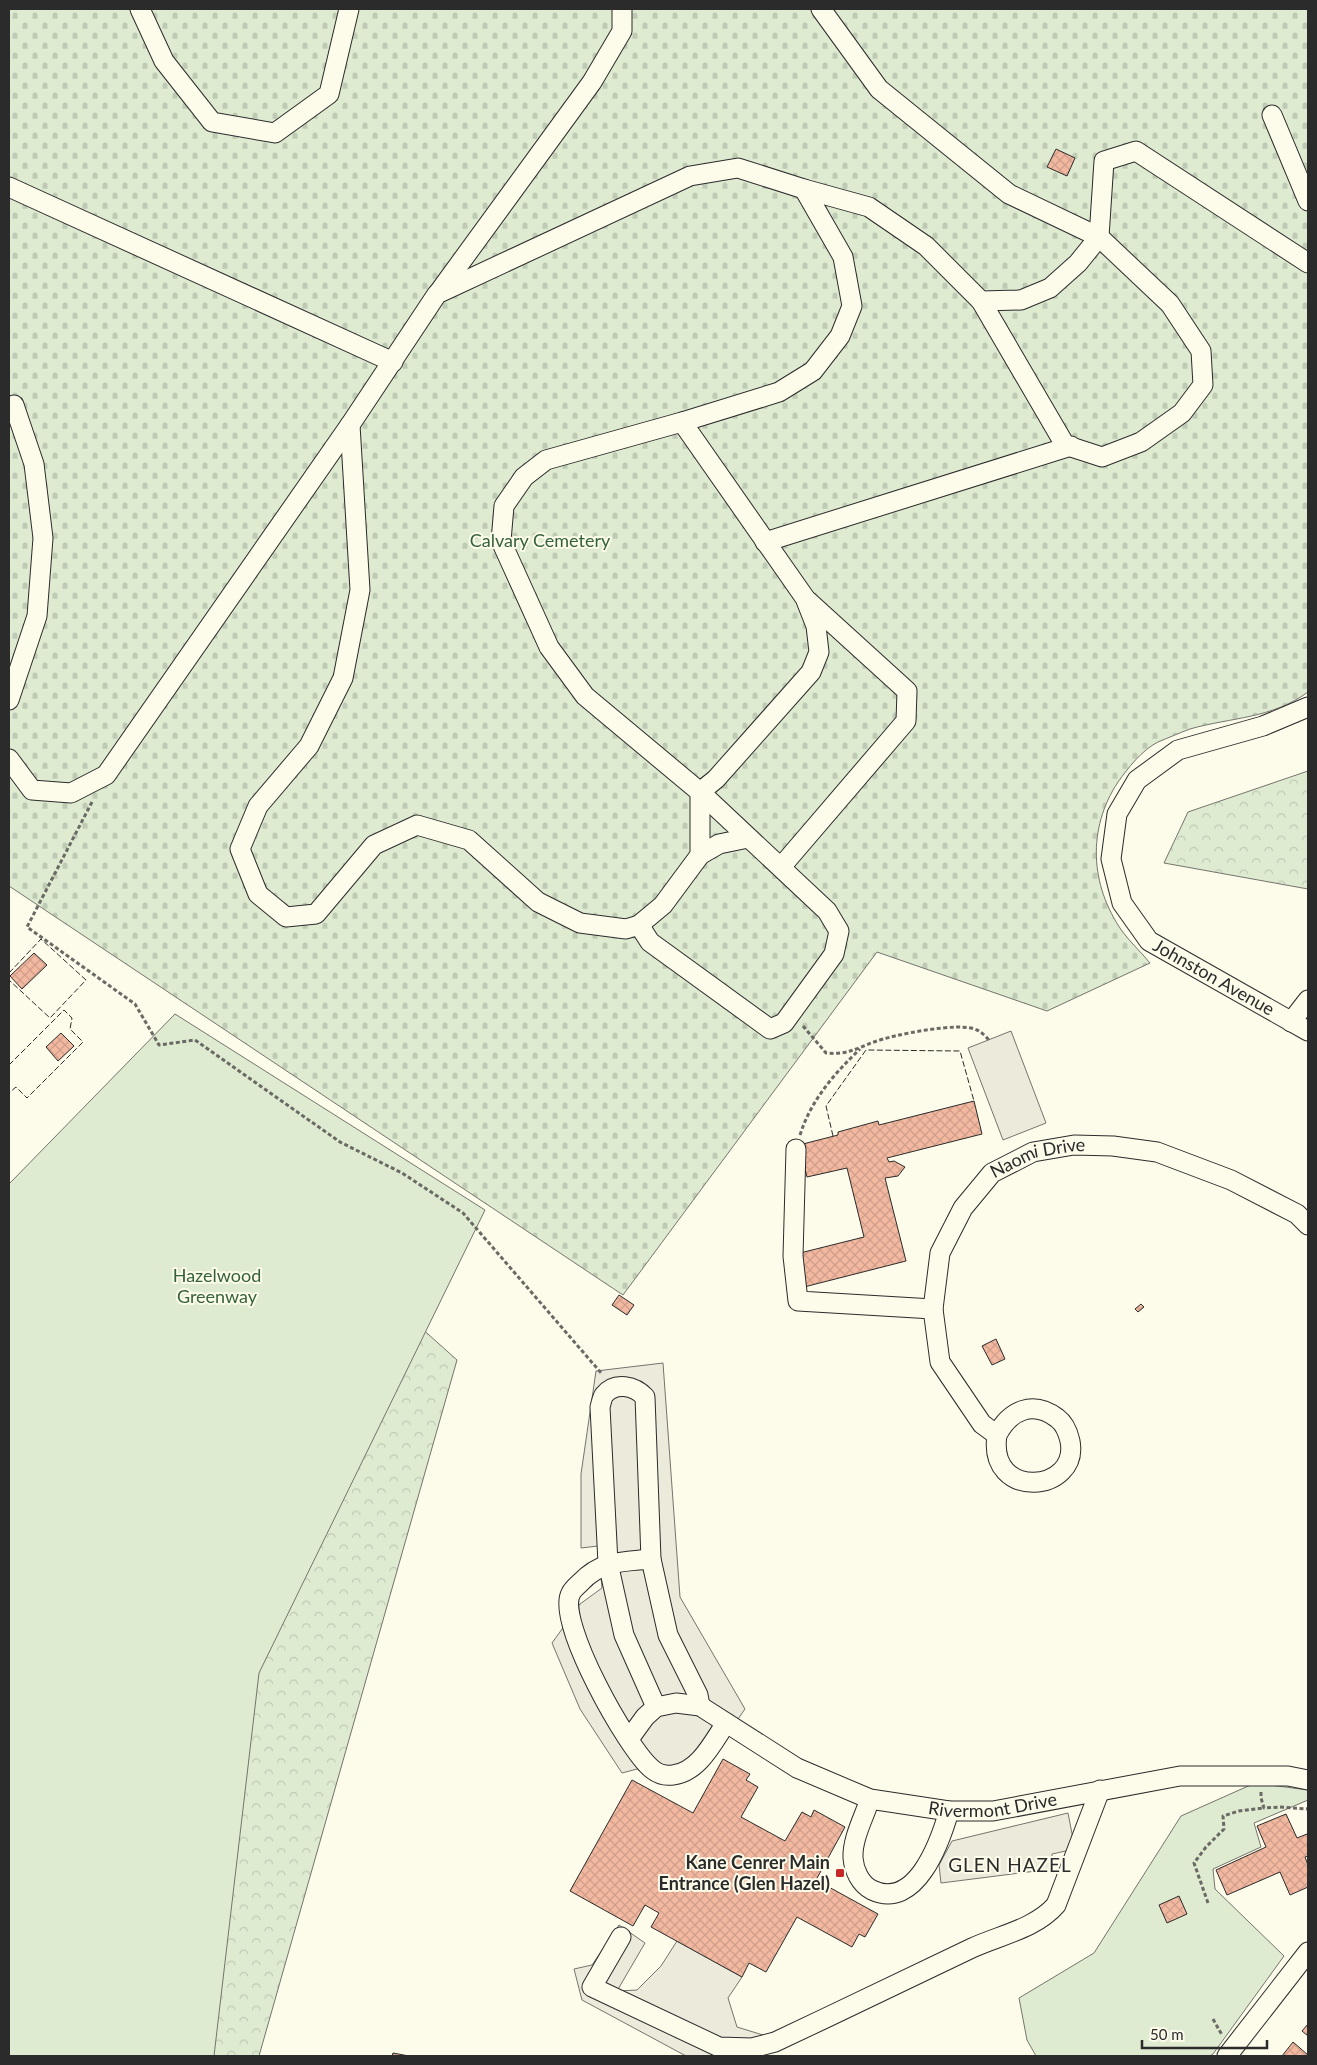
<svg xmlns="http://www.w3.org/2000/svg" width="1317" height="2065" font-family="Lato,sans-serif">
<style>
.forest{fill:url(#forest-crowns);stroke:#74746e}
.cemetery{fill:url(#cemetery-stones);stroke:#74746e}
.green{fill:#deebd1;stroke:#74746e}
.parking{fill:#eceadb;stroke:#74746e}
.building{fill:url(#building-cross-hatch);stroke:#2b2b2b}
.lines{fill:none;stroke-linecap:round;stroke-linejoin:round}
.minor-casing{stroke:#2b2b2b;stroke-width:21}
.path{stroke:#6a6964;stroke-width:3;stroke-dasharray:4 2.5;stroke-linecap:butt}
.minor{stroke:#fdfbea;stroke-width:19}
.fence{stroke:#2b2b2b;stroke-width:1;stroke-dasharray:6 2.5;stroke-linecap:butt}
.poi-dot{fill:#c62828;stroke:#fdfbea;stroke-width:2}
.labels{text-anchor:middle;stroke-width:4;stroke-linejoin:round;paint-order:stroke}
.park-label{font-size:18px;fill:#34623c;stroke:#fdfbea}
.street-label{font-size:18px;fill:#2b2b2b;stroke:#fdfbea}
.poi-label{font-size:18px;font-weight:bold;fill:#2b2b2b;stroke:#fdfbea;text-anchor:end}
.neighbourhood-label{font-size:19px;letter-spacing:1px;fill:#2b2b2b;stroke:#fdfbea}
</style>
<defs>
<pattern id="forest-crowns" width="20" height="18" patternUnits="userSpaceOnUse" patternTransform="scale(1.25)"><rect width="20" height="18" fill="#deebd1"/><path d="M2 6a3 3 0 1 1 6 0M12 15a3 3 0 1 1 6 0" fill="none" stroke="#bfcab4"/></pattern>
<pattern id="cemetery-stones" width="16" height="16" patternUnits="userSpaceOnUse" patternTransform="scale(1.25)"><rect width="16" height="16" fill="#deebd1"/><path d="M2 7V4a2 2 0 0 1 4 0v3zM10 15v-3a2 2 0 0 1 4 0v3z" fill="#bfcab4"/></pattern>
<pattern id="building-cross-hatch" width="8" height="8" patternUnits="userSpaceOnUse" patternTransform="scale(1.25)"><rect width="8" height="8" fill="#f2b8a0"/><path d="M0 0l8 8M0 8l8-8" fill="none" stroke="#d09e8a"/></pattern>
</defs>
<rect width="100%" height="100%" fill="#fdfbea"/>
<!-- forest -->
<path class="forest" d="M1308,771V889L1164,863L1188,812Z
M190,1121L457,1360L259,2056H9Z"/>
<!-- cemetery -->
<path class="cemetery" d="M9,9H1308V692C1271,719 1232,717 1190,729C1179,733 1168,738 1158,742C1142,750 1128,768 1118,782C1087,829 1090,885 1122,931C1130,942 1141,952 1150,963L1047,1011L877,952L623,1295L9,886Z"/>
<!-- green -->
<path class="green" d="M175,1014L485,1210L259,1673L214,2056H9V1184Z
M1255,1783L1308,1790V1800L1254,1823L1261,1847L1213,1869L1215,1889L1284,1956L1213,2054L1210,2056H1036L1027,2040L1019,1998L1094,1953L1181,1816Z"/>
<!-- parking -->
<path class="parking" d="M1011,1031L1046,1123L1003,1140L968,1048Z
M663,1363L680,1597L745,1709L699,1774L659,1784L637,1769L622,1773L580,1709L552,1643L580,1604L602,1588L598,1546L581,1548V1474L596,1371Z
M1068,1813L1075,1849L1052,1854V1869L941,1883L939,1865L952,1841Z
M619,1925L645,1943L617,1991L637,1990L661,1966L677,1941L742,1977L728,1998L737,2027L763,2035L728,2056H686L582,2000L574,1969L592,1965Z"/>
<!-- building -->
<path class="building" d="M1056,149L1075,158L1067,176L1047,167Z
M34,953L47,965L22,989L10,976Z
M61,1033L74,1046L58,1061L46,1047Z
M974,1101L982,1134L887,1158L889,1162L894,1161L905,1167L898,1176L885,1178L906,1261L804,1287L796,1254L864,1237L847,1168L807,1177L799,1145L838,1135V1132L878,1121L879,1125Z
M619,1295L634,1305L627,1315L612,1305Z
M1141,1304L1144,1307L1138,1312L1135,1309Z
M996,1339L1005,1359L992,1365L982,1346Z
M723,1759L750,1774L746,1780L758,1787L741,1817L785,1841L802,1812L811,1817L814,1810L845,1827L816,1880L878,1914L865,1937L859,1934L852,1947L797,1917L766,1972L749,1963L742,1977L651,1927L659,1913L645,1905L633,1926L570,1891L632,1780L693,1813Z
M1286,1814L1297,1838L1307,1834L1308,1837V1856L1305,1857L1308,1865V1887L1290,1895L1280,1872L1227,1895L1216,1870L1266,1847L1257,1826Z
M1179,1896L1187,1914L1167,1923L1159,1905Z
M1308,2024V2036L1302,2031Z
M1293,2042L1308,2055V2056H1282Z
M393,2053L409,2056H392Z"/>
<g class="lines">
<defs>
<g id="minor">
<path d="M140,9L164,61L212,122L275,133L329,94L349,9"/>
<path d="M1272,115L1308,201"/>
<path d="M9,187L393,362"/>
<path d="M439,292L592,82L622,31V9"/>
<path d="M981,301L1021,300L1050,288L1078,263L1099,237L1104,161L1136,151L1308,263"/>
<path d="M9,407L14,405L34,464L43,538L37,616L9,700"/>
<path d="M350,425L360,590L343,678L309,746L258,806L240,849L258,894L286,917L316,914L374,845L417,825L469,840L538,902L580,923L626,929L639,925L663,905L700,855V792L585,696L549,647L501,541L504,506L524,477L546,460L682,422L779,392L813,371L840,336L852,306L843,257L804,189L869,207L926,246L981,301L1065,445L1102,457L1141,442L1182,413L1203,385L1201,351L1170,304L1099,237L1009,194L879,89L821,9"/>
<path d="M765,542L1071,446"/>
<path id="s1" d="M1308,707L1263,726L1178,750L1137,780L1117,814L1111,859L1122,903L1149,941L1308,1031"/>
<path d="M9,759L32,790L71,793L106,775L350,425L437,294L690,176L738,168L804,189"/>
<path d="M700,855L719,844L748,838"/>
<path d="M781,867L906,721L907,691L808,601"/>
<path d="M639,925L650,942L770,1029L784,1023L834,954L839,931L827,911L700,792L716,779L811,672L819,652L816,626L805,598L682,422"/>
<path d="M1291,1022L1308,1000"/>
<path d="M796,1149L793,1256L798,1301L933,1309"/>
<path id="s2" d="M997,1435C1010,1410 1033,1400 1057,1418C1064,1423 1068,1432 1070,1441C1080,1493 987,1501 997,1435L982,1424L940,1362L933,1309L940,1253L963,1208L992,1173L1033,1152L1074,1145L1113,1146L1157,1152L1231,1180L1297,1214L1308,1225"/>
<path d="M651,1559C623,1562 602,1560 581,1582C578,1585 573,1589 571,1593C555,1620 628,1750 652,1769C658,1774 666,1776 673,1775C699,1772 713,1742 726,1723"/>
<path d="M656,1707L624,1635L608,1563L600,1407C601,1404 602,1398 604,1395C615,1381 635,1386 645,1397L651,1559L668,1635L698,1695L700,1706"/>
<path id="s3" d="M629,1739L645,1717L656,1707L676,1703L700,1706L797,1768L870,1799L949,1811H993L1180,1776H1288L1308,1780"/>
<path d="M870,1799C864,1817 852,1839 853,1858C854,1870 860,1884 872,1890C916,1911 940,1842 949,1811"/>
<path d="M621,1937L592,1987L719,2047L752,2048L775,2042C841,2011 907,1979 972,1948C1000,1935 1035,1929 1056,1905L1100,1790"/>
<path d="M1227,2056L1308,1952"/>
</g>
</defs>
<!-- minor casing -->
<use href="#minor" class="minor-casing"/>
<!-- path -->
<path class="path" d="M92,802L27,927L135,1004L159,1045L195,1040L340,1142L402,1173L463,1213L602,1374
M803,1026L826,1053C847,1055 855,1049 874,1042C892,1035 961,1021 977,1030C982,1032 986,1037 989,1040
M800,1135C811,1100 834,1074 860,1049
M1261,1792V1798L1264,1808L1280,1807L1308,1809
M1208,1903L1194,1863L1206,1847L1224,1829L1223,1816L1239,1811L1264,1808
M1213,2019L1222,2035"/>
<!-- minor -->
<use href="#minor" class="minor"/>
<!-- fence -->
<path class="fence" d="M9,973L41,939L86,980L50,1018L9,980
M9,1065L64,1010L72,1018L70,1029L83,1042L27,1098L16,1087L9,1093
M833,1136L826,1106L866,1050L960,1051L974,1101"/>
</g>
<!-- markers -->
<rect class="poi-dot" x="835" y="1868" width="10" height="10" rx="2.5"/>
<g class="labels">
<!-- park labels -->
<g class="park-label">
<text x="540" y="547">Calvary Cemetery</text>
<text x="217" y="1282">Hazelwood<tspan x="217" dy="21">Greenway</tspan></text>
</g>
<!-- street labels -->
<g class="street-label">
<text dy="6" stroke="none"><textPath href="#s1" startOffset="439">Johnston Avenue</textPath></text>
<text dy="6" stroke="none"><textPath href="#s2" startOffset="581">Naomi Drive</textPath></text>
<text dy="6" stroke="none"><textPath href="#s3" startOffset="405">Rivermont Drive</textPath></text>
</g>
<!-- poi labels -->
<g class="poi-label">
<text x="830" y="1869">Kane Cenrer Main<tspan x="830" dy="21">Entrance (Glen Hazel)</tspan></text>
</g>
<!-- neighbourhood labels -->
<g class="neighbourhood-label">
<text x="1010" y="1872">GLEN HAZEL</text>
</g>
</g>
<!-- border -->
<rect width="1317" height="2065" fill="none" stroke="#2b2b2b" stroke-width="20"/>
<!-- scale -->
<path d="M1142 2040v8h125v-8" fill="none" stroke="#2b2b2b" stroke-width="2.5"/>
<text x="1150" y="2040" font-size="15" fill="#2b2b2b" stroke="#fdfbea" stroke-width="4" paint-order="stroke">50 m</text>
</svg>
